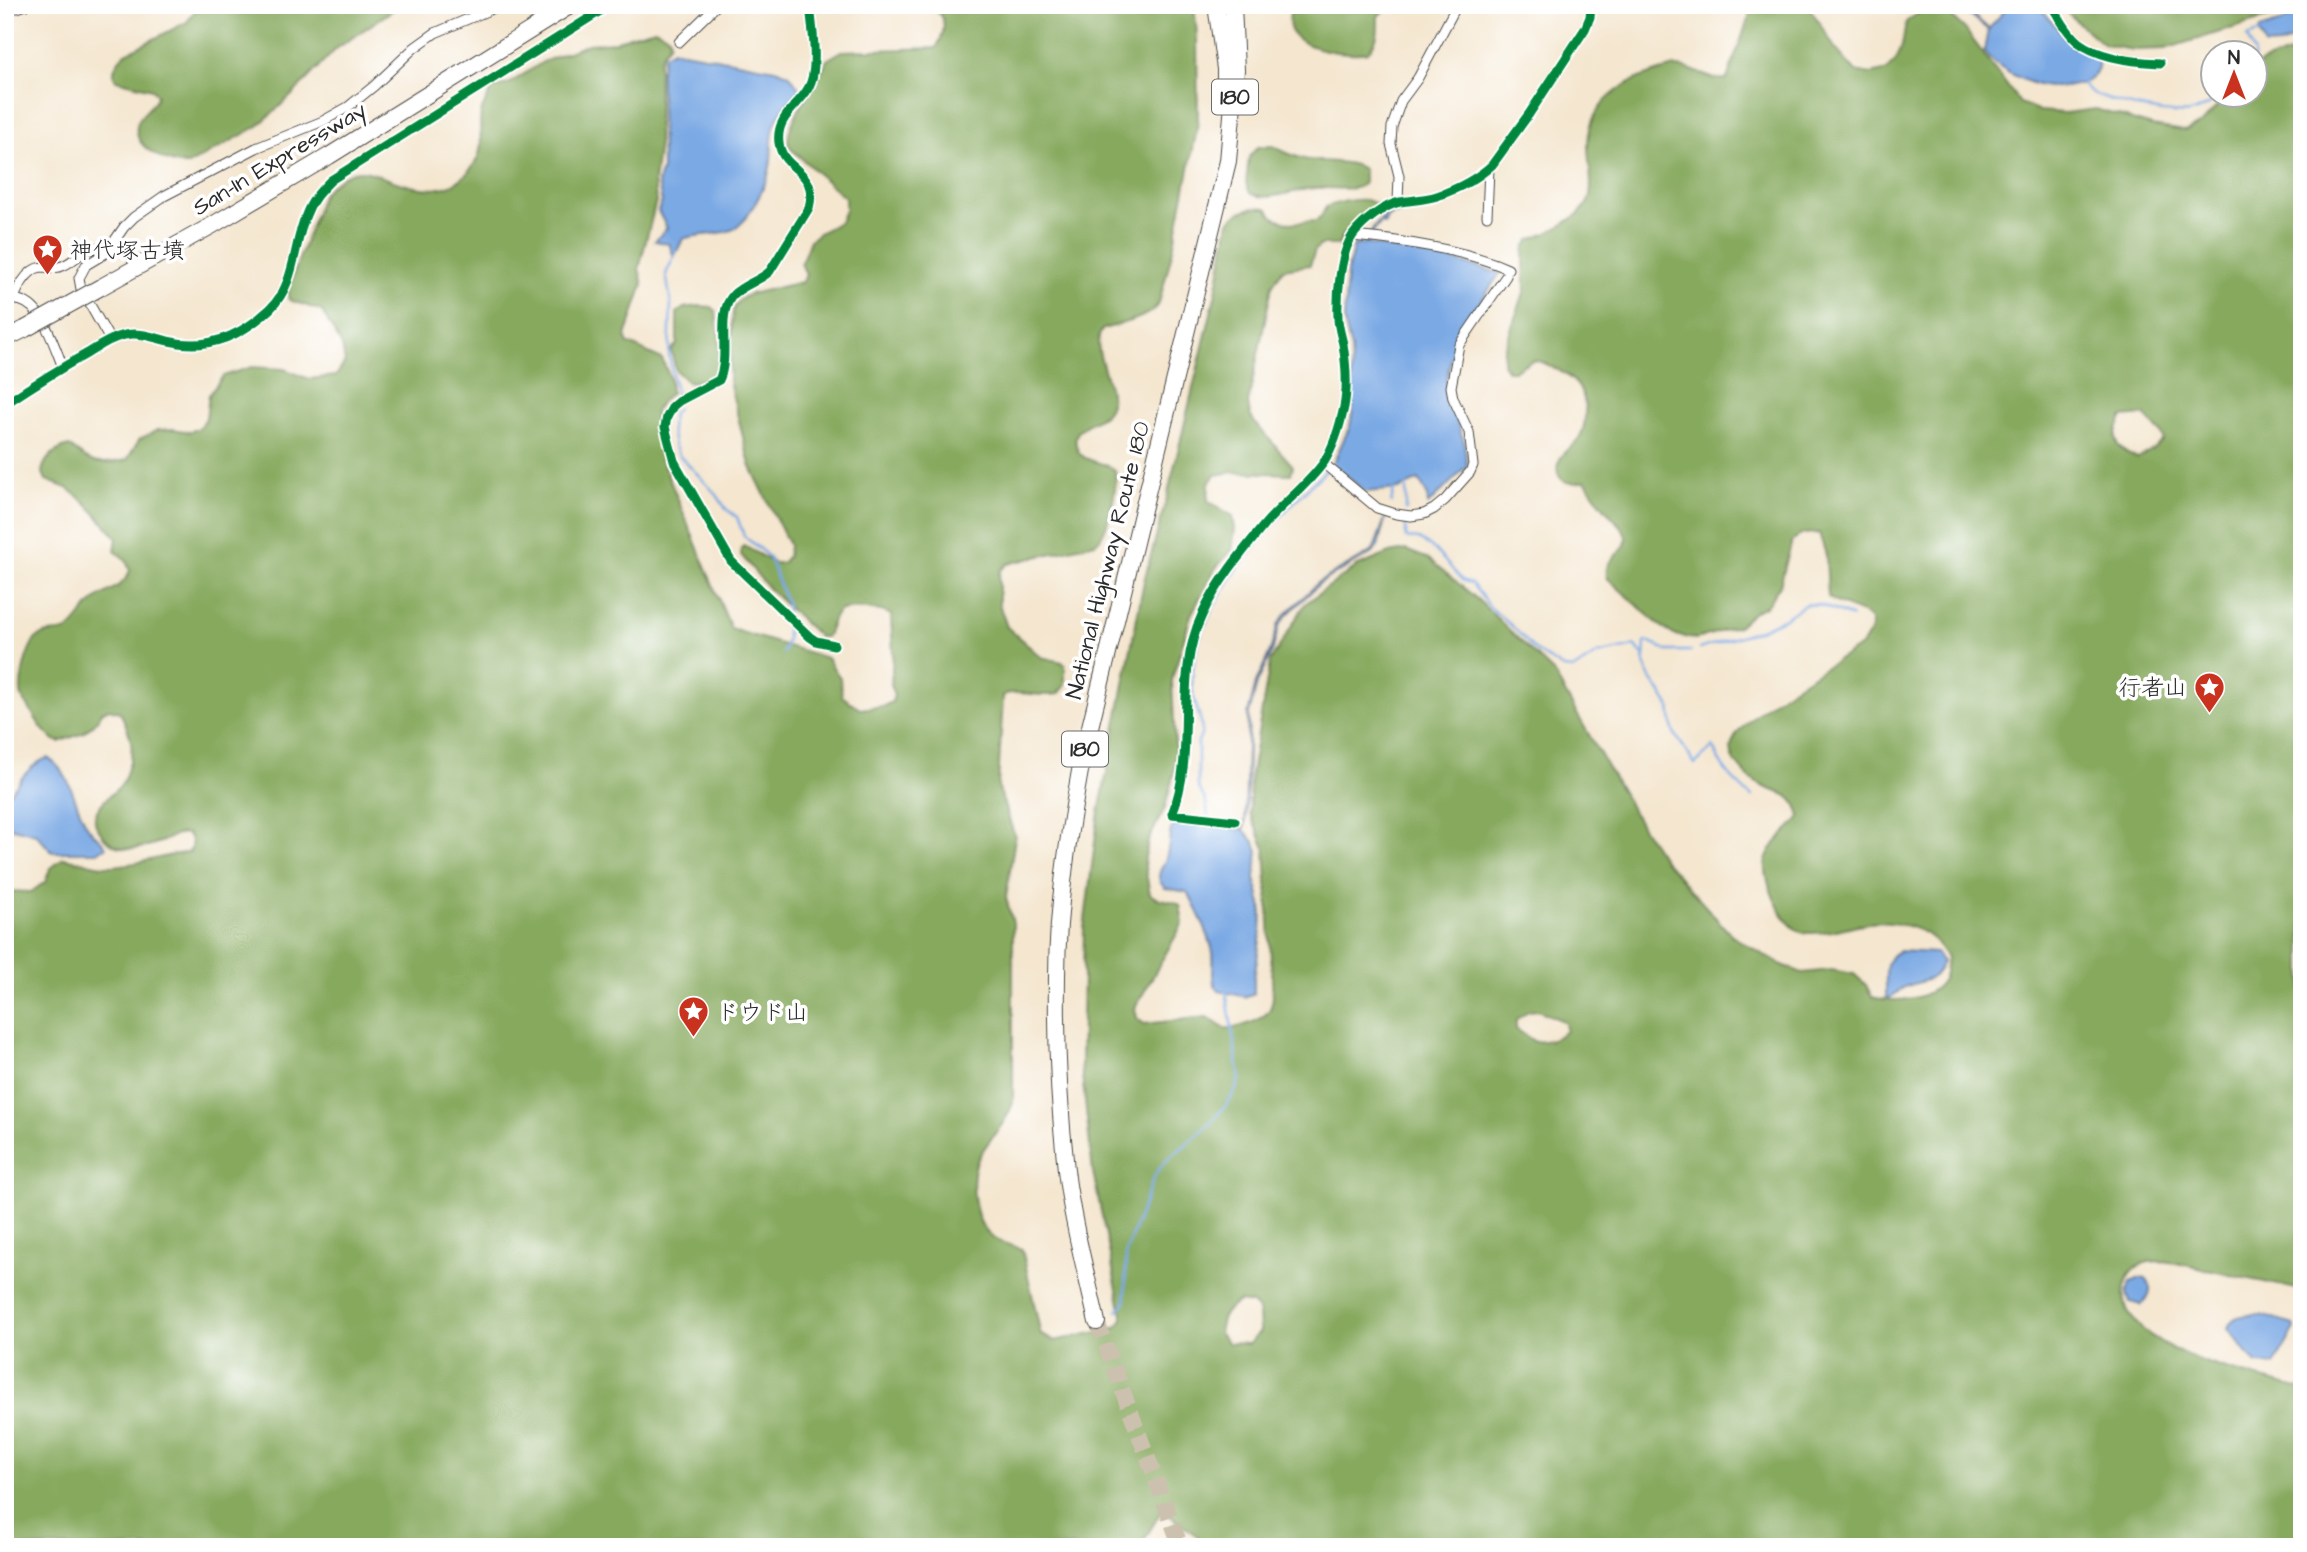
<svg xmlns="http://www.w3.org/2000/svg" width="2307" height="1552" font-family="'Architects Daughter','Klee One',sans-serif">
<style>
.forest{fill:#86a95d;stroke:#586a44;stroke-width:2;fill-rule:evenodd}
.water{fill:#7aa9e4;stroke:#526a88;stroke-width:2}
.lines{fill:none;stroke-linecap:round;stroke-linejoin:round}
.stream{stroke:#7aa9e4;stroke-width:2.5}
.highway-tunnel{stroke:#ccc1ae;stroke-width:16;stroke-dasharray:16 8;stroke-linecap:butt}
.street-casing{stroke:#494744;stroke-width:11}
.highway-casing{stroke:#494744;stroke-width:18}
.street{stroke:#fff;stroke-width:9}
.highway{stroke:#fff;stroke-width:16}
.highway-bridge-casing{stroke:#494744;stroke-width:18;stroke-linecap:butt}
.highway-bridge{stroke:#fff;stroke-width:16}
.cycleway-casing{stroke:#fff;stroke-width:13}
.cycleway{stroke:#00873e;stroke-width:9}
.labels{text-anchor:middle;stroke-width:7;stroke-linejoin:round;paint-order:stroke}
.shield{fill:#fff;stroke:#6b6b6b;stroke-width:2}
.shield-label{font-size:21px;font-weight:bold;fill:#2b2b2b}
.street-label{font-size:23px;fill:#2b2b2b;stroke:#fff}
.poi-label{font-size:23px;fill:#2b2b2b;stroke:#fff;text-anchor:start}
</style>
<rect width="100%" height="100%" fill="#fff"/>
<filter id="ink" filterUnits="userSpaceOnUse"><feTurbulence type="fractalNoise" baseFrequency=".0143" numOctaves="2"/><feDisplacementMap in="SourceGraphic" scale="14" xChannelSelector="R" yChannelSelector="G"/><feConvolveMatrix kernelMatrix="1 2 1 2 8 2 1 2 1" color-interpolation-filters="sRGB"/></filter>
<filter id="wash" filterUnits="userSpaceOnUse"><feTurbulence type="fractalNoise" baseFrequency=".00686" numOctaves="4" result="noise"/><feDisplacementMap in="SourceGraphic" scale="28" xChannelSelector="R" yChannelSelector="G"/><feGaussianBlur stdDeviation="1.57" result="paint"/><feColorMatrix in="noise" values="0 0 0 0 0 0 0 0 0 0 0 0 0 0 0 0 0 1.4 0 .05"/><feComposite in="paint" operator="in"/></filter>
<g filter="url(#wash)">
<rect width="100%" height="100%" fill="#f4e6cf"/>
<!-- forest -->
<path class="forest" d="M199,5H400L336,49L292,95L258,126L188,165C170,165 129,148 138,122C142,111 155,107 157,95L152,89L116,80C110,70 118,60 126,53L187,22Z
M927,5H1194L1197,35L1198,124L1173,249L1159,303C1149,319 1121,323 1103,329C1088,344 1113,382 1111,402C1108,425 1071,420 1076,445C1079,464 1104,460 1115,470C1118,485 1108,537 1095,543L1007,564L1000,571L999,577V604L1007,627L1041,657L1062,662L1065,665V685L1058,694C1040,698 1022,690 1005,694L1003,697L998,786L1015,837L1006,898L1013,923V1103C1004,1128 988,1138 978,1159C969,1179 973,1223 992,1237C1000,1243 1013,1246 1022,1249L1041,1335L1054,1341L1112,1329L1118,1326L1123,1319L1093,1172L1081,1066L1084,928L1098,818L1144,581L1167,497L1216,292L1229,222C1238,210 1253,206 1267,208L1273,217L1289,223L1316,221L1321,217L1326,207C1340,202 1365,194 1377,205L1373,211L1343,234L1339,245H1321L1315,250L1310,265L1283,269L1272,286L1248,403L1250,415L1255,423L1293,466L1291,474L1234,472L1215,475L1209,483L1208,501L1233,516L1235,529L1232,550L1215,569L1191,615L1172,679L1176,765L1165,808L1148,841L1144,862L1150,894C1162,904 1170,897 1180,905L1183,923L1135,1008L1137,1018L1144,1024L1206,1017C1214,1019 1217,1026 1225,1028C1235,1030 1260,1021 1267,1013C1272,1008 1272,1003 1273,997L1265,848L1250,814V780L1270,662L1305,604L1356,567L1390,553L1406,550L1429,559L1477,599L1553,672L1642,827L1664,860L1732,936L1778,963L1802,973L1831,970L1854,974L1866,985L1872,997C1893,1003 1931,1001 1943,979C1946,973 1946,964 1947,957C1943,952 1939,945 1934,940C1916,923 1881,919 1857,925C1840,929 1824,934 1805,933C1784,931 1760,876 1767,858C1772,842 1789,831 1800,817C1794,790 1781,796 1761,785C1748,779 1727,759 1732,744C1740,714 1832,664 1861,646C1892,608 1848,614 1828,597L1826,555L1819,533L1801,534L1792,541L1780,585L1767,605L1754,612L1738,626L1696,639L1674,635L1658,624L1608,579C1599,555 1635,554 1624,531C1621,525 1613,519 1609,513C1600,503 1593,493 1585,481C1575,483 1562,486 1558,473C1554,457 1571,449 1579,438C1587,426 1588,398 1578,386C1572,378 1561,371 1552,367C1533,356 1530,361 1514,371H1508L1503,364L1504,349L1525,290L1524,255L1525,247L1530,240C1546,234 1581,218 1588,202C1595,184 1587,161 1588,142C1590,105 1620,83 1654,73C1660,71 1668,68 1675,67C1694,66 1708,82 1727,79L1750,14L1749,5H1808L1835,48L1855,71L1871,74L1888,70L1897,59L1902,46L1906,22L1917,14L1935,9L1952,17L1964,28L2020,103L2040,111L2065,113L2096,109L2152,126L2185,131L2202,123L2227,95L2254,94L2255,68L2263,62L2302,49V1290C2270,1283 2239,1277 2207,1270C2189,1266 2167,1259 2149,1262C2138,1264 2129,1272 2126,1282C2105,1349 2258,1377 2302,1389V1547H1212L1162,1510L1140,1547H5V889L8,891L31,892L45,882L50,869L63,858C78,860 93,866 107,866C136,866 162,855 190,852L192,842L188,834C178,832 172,837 163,841C142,849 119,855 103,836C99,830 94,825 95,817C97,805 110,796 118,788C123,784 124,780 126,774C136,749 132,736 120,712L109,709L102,712L94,724L83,733L59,742C44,736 36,719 28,706C27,706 22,698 22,697C18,684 27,645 38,637C47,630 59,635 69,629C79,622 84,609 94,601C107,589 122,590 130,571L126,560L115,551L117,538L87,504L69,489L46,480L42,471C46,456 56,450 69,446C92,465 98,466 127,460L139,440L157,430L174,429L189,432L200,428L206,418L209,395L223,376L252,367L284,369L309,379L336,376L345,362L342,346L322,311L289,300L287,292L323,193C333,183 345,172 359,171C368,170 377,175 385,178C420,191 454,199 476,161C485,146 478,129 481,113C483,105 489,96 492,89L510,83L543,62L588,44L615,42L632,35L655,29L669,36L670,43L662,54L659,62L658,151L654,181L656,201L639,269L643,284L626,336L627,343L662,359L670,378L671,393L659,404L655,413V431L662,461L731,629L827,658L840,678L842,696L860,709L884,706L892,702L894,695L891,687L893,654L891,615C883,609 848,606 839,611C832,616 831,630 826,637H819L769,589L741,555V548L744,546L774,563H782L788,556L789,545L750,465L729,381L733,311C736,302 741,298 750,294L802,282L806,275L801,263L810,240L819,233L840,222L845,210V198L789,147C782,126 818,82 827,60L842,51L936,48C947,30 948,15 927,5ZM2144,415L2161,433L2163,440L2154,449L2138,458C2114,450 2110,438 2123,417ZM1538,1010L1565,1022L1566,1031L1552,1040L1535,1042L1516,1029V1020L1528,1011ZM1240,1302L1252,1304L1259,1311L1260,1332L1249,1344L1228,1343L1219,1333C1222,1315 1223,1310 1240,1302Z
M1291,5H1390L1378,16C1378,33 1379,37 1368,52C1349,56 1297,50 1290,28C1288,22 1290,12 1291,5Z
M2058,5H2302V7L2165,49L2134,50L2104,45Z
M1273,146C1284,152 1293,156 1304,159C1319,163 1354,159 1364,170V183C1359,187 1361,187 1355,188C1342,190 1328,187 1315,188C1295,189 1269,203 1250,193L1246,183L1249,157L1258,147Z
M698,306L712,307L716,311L720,349L719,370L710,379L688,382L676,371L671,350L677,344V313L684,308Z"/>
<!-- water -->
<path class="water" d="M1947,5L1973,15L1989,29L2009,5H2038L2072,46L2097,56C2107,88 2055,91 2035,84C2016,78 1996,68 1984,51L1988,30L1972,17Z
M2302,10V35L2280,45L2265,46L2259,32L2260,29L2284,21Z
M673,50L775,69L789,74L800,89C791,100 780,110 775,124C770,138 773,153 770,167C767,184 750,218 736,228C723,236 699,233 683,239L674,257L669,244L655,241L667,228L658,211L662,202L658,182L662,169L661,70L664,55Z
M1404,208L1405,211L1387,217L1385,224H1383V220L1374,231L1368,244L1451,260L1500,273L1456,338L1446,380L1448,397L1464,441L1467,466L1428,505L1427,494L1419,480L1399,489L1365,492L1333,463L1350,426L1353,410L1351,349L1344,321L1347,273L1354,245L1364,244C1374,225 1382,213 1404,208Z
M1386,516L1378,546L1374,552L1320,583L1286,616L1279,626L1272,652L1257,683L1249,714L1246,820L1244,830L1255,843L1258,851L1255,878L1262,909L1261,934L1254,978V994L1247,997L1219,991C1209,979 1215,967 1213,953C1210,934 1198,914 1190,896L1187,892L1165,888C1153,876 1162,870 1166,858C1169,849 1169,839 1171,829L1175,826L1184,825L1242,829L1245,820L1248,714L1256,683L1270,651L1278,625L1285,615L1319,582L1373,551Z
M48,758C73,774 73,804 88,827C93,836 103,839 106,848L97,852H52L36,834L5,826V799C17,785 30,763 48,758Z
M1899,951L1936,953L1943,962C1933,983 1926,979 1907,986C1901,988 1895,995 1889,998L1886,997C1887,980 1881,959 1899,951Z
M2139,1278L2146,1279C2154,1288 2149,1298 2141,1305L2130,1302L2127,1293L2130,1282Z
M2250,1315H2261L2294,1325L2295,1329L2274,1365L2256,1364L2228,1328C2232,1317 2239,1316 2250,1315Z"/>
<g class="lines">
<!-- stream -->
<path class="stream" d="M2254,52L2247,37L2261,32
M2254,55V61
M2081,81C2084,85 2088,90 2093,93C2110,103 2169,116 2189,113C2203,110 2212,104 2222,94
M1395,101L1400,94
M1409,209L1423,206
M675,254L666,274L671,303L669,356L677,398
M677,409L673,414L671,428L674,445L679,455L717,495L726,509L737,517L744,536L769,557L787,605V611
M1391,503L1394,489
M1406,510V483
M1406,521V538L1419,539L1435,550L1462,580L1472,584L1490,607L1514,628L1536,651L1563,668L1574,669L1597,654L1634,646L1644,656
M1699,649L1759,630L1785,618L1806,604L1820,605L1852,617
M1691,651H1667L1647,641L1645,643L1644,659L1648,674L1670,707L1673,731L1695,764L1713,747C1721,769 1734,781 1752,797
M783,653L787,639V619
M1208,815L1206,802L1198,786V741C1208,727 1195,709 1193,694C1191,680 1193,665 1196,651C1212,585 1285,508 1335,462
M1117,1311L1125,1302L1126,1251L1154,1177C1161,1163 1173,1155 1184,1146C1207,1127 1229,1108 1240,1080L1226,991"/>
</g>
</g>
<g filter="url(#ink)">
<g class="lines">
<!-- highway-tunnel -->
<path class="highway-tunnel" d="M1097,1322L1181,1547"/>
<defs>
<path id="street" d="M810,5C812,26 818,62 811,82C804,104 775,114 779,143C783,173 819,168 809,208L770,271C760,281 744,284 733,295C715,314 731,355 719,380L679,401L673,406L667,417L665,427L674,461L731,561L810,637L816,641L834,645
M2051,5C2060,18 2066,32 2078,42C2099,58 2133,62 2160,63
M5,7L17,8L26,5
M679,42L717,5
M1398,202L1399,176L1391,144L1392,127L1401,101L1418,78L1457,5
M1487,216L1489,168
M1352,236C1399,240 1466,250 1508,269
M14,298C18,288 23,278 32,271C41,264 49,269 59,267C76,264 85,240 109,250
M5,301C40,291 52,342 63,367
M110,340L81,289L79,278L86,265L106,253L124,227L134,217L164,196L256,148L323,121L348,107L374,86L414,48L435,33L501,5
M5,404C32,386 59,369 88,353C98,347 109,339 121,336C137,331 152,337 168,341C208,351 241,336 270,309C296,284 293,245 306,215C311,201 320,191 331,180L610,5
M1323,463L1377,508L1396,514L1411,516L1424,514L1434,509L1445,500L1470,472L1473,465L1469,432L1453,398L1451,387L1459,345L1506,276
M1235,821L1172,814C1198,750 1172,678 1202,615C1217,582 1242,552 1265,524C1283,503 1308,485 1324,462C1334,446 1340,426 1344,407C1348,387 1346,364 1343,344C1341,335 1338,326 1338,318C1337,296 1340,253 1353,235C1363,222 1384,205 1400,202C1413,200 1425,200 1437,196C1457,189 1477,179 1492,165L1529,114L1585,29L1590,17L1591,5"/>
<path id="highway" d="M1216,5L1225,69V97
M101,287L211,226L329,156L571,5
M5,339L25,329
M1097,1322C1086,1272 1072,1221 1066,1170C1059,1106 1056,1041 1057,977C1057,905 1069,831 1082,760L1228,161L1236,70L1233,5"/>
</defs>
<!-- street casing -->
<use href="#street" class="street-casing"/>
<!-- highway casing -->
<use href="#highway" class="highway-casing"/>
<!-- street -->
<use href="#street" class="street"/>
<!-- highway -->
<use href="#highway" class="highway"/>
<defs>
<path id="highway-bridge" d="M25,329L101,287"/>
</defs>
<!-- highway-bridge casing -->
<use href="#highway-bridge" class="highway-bridge-casing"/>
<!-- highway-bridge -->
<use href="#highway-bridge" class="highway-bridge"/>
<defs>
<path id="cycleway" d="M810,5C812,26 818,62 811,82C804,104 775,114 779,143C783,173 819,168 809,208L770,271C760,281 744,284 733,295C715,314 731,355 719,380L679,401L673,406L667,417L665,427L674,461L731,561L810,637L816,641L834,645
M2051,5C2060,18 2066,32 2078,42C2099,58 2133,62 2160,63
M5,404C32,386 59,369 88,353C98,347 109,339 121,336C137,331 152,337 168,341C208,351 241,336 270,309C296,284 293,245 306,215C311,201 320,191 331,180L610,5
M1235,821L1172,814C1198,750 1172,678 1202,615C1217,582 1242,552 1265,524C1283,503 1308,485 1324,462C1334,446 1340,426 1344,407C1348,387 1346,364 1343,344C1341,335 1338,326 1338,318C1337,296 1340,253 1353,235C1363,222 1384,205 1400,202C1413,200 1425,200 1437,196C1457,189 1477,179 1492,165L1529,114L1585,29L1590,17L1591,5"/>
</defs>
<!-- cycleway casing -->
<use href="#cycleway" class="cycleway-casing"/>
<!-- cycleway -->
<use href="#cycleway" class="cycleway"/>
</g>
</g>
<!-- icons -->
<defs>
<symbol id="sight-pin" viewBox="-11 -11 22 30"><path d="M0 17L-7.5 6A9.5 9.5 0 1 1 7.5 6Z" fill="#c8321e" stroke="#fff"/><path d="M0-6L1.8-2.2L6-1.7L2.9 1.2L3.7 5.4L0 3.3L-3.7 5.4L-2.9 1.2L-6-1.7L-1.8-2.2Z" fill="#fff"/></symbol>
</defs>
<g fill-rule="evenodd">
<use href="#sight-pin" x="30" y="232" width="35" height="47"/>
<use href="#sight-pin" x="2192" y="670" width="35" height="47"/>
<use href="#sight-pin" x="676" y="994" width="35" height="47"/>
</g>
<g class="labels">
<!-- shield labels -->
<g class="shield">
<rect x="1212" y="79.5" width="46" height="35" rx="5"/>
<rect x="1062" y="731.5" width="46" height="35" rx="5"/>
</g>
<g class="shield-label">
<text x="1235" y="104">180</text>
<text x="1085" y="756">180</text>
</g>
<!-- street labels -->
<g class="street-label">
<text transform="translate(279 158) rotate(-31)" y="8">San-In Expressway</text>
<text transform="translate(1107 560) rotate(-76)" y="8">National Highway Route 180</text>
</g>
<!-- poi labels -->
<g class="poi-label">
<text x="70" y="258">神代塚古墳</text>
<text x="2187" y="695" text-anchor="end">行者山</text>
<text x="716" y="1020">ドウド山</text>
</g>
</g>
<!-- margin -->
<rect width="2307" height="1552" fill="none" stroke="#fff" stroke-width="28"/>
<!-- north arrow -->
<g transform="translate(2234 74)"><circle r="33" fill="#ffffff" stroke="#aaaaaa" stroke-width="2"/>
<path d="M0-5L12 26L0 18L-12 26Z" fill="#c8321e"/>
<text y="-10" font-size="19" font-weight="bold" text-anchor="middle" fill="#2b2b2b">N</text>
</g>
</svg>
